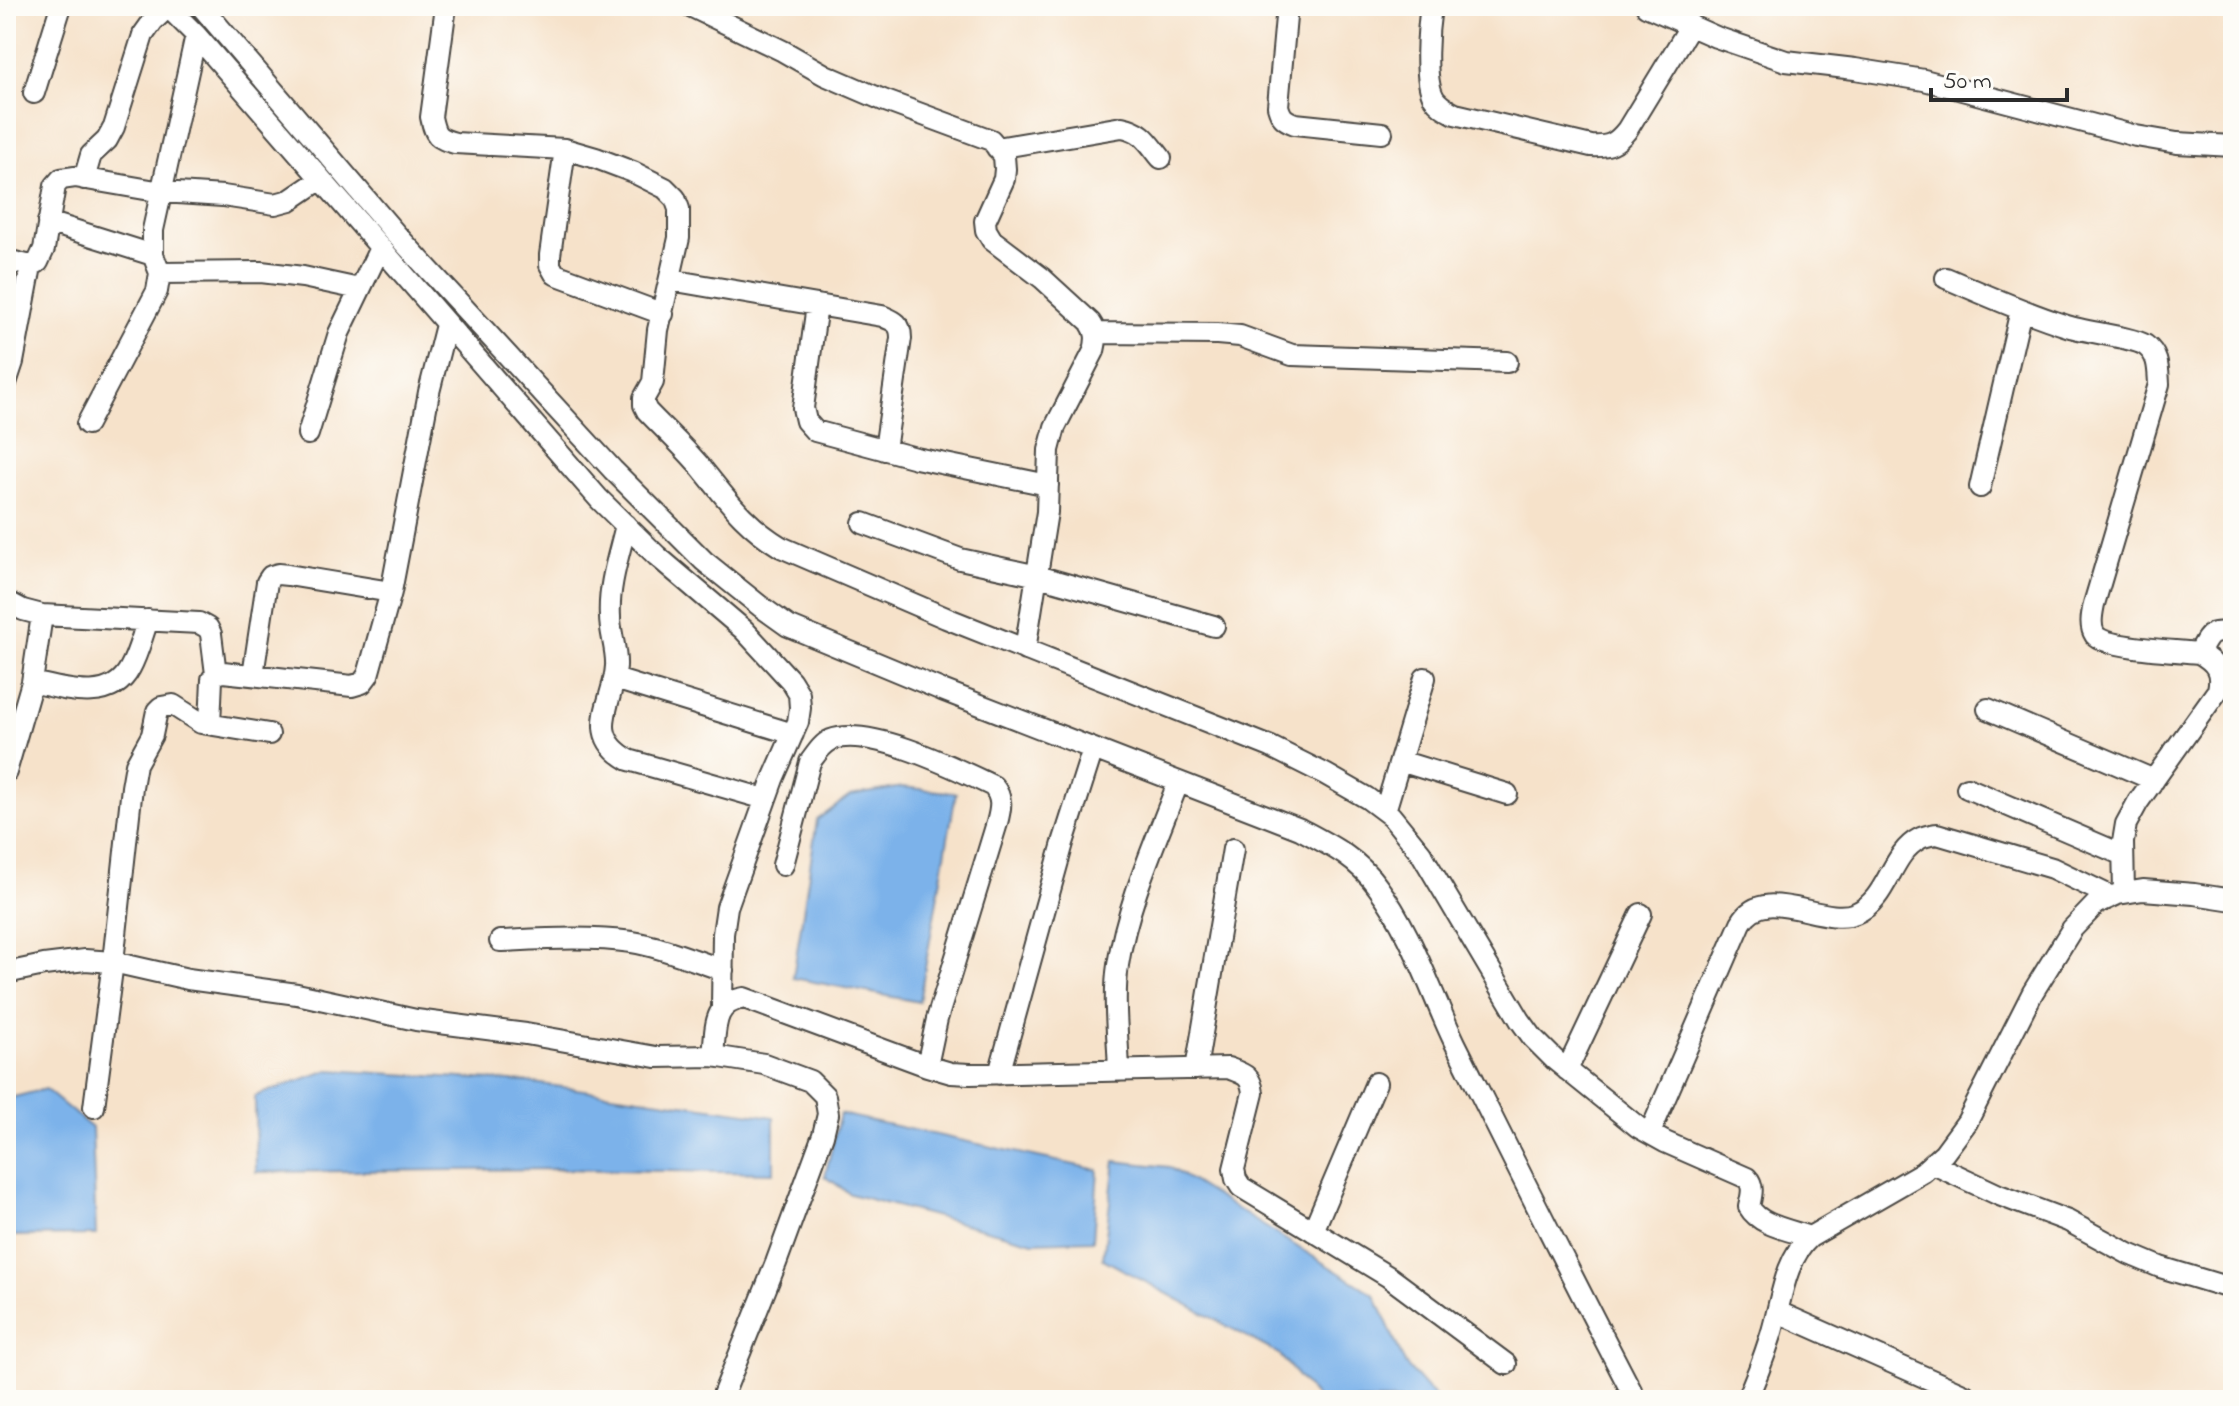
<svg xmlns="http://www.w3.org/2000/svg" width="2239" height="1406" font-family="'Indie Flower',sans-serif">
<style>
.water{fill:#7bb2ea;stroke:#536e8a;stroke-width:2}
.lines{fill:none;stroke-linecap:round;stroke-linejoin:round}
.street-casing{stroke:#494643;stroke-width:24}
.street{stroke:#fff;stroke-width:20}
</style>
<rect width="100%" height="100%" fill="#fdfcf7"/>
<filter id="ink" filterUnits="userSpaceOnUse"><feTurbulence type="fractalNoise" baseFrequency=".0125" numOctaves="2"/><feDisplacementMap in="SourceGraphic" scale="16" xChannelSelector="R" yChannelSelector="G"/><feConvolveMatrix kernelMatrix="1 2 1 2 8 2 1 2 1" color-interpolation-filters="sRGB"/></filter>
<filter id="wash" filterUnits="userSpaceOnUse"><feTurbulence type="fractalNoise" baseFrequency=".006" numOctaves="4" result="noise"/><feDisplacementMap in="SourceGraphic" scale="32" xChannelSelector="R" yChannelSelector="G"/><feGaussianBlur stdDeviation="1.8" result="paint"/><feColorMatrix in="noise" values="0 0 0 0 0 0 0 0 0 0 0 0 0 0 0 0 0 1.4 0 .05"/><feComposite in="paint" operator="in"/></filter>
<g filter="url(#wash)">
<rect width="100%" height="100%" fill="#f6e2ca"/>
<!-- water -->
<path class="water" d="M902,787L956,793L919,1002L793,978L817,820L850,796Z
M329,1070L527,1082L774,1117V1173L559,1169L256,1172L255,1096Z
M45,1089L92,1128L96,1235L6,1236V1099Z
M840,1114L1098,1170L1093,1240L1033,1242L850,1194L825,1176Z
M1115,1161L1169,1167L1375,1295L1405,1364L1437,1400H1318L1279,1354L1103,1259Z"/>
</g>
<g filter="url(#ink)">
<g class="lines">
<defs>
<path id="street" d="M167,6L196,35L599,499L657,556L744,630L791,681L799,694L800,708L798,722L773,779L727,907L723,934L722,1007
M201,6L395,233L613,470L704,561L760,606L788,626L942,690L1300,829C1330,845 1357,858 1377,886C1412,932 1430,991 1455,1043C1515,1163 1574,1282 1636,1400
M446,6L431,117C435,136 437,138 455,143L565,149L596,158L633,172L665,188L675,198L679,209V238L658,330L653,382L644,398V405L647,411C664,429 683,446 699,465C727,499 743,524 781,547L946,618L1271,747L1325,774L1367,798L1391,816L1421,853L1520,1020L1533,1038L1555,1060L1638,1127L1665,1142L1747,1178C1755,1186 1751,1197 1749,1207C1760,1226 1790,1230 1810,1237
M690,6L783,51L825,75L883,100L991,140L1004,156L1005,169L1004,179L985,221L986,230L992,240L1042,278L1090,322C1097,332 1097,339 1094,351L1055,427L1049,450L1047,512L1025,650
M1287,6L1278,106C1281,117 1284,120 1295,124L1382,133
M1431,6C1428,27 1423,79 1434,98C1439,106 1448,110 1455,114L1591,146C1609,147 1616,144 1627,130L1691,25
M1646,6L1716,37L1786,61L1855,69L1924,80L2136,136L2177,143L2233,146
M34,93L61,6
M997,148L1122,127C1143,131 1148,142 1161,158
M565,149L550,255V265L555,274L663,314
M84,179L91,155L107,140L114,127L143,35L153,21L168,7
M48,222L153,255
M6,260L31,266L38,262L44,249L55,186L61,179L75,177L162,192L223,196L275,204L290,200L321,179
M160,273L261,272L303,277L359,289
M1946,278C1986,295 2025,313 2067,326C2085,332 2132,337 2145,345C2159,355 2158,369 2159,384L2094,604C2092,614 2089,626 2095,635C2106,648 2180,651 2199,653C2216,663 2222,671 2218,690L2138,802L2126,824L2123,842L2124,893
M670,280L882,316C894,321 901,323 901,338L885,450
M817,305L803,408L806,421L815,431L916,458L1048,485
M1096,333L1217,334L1240,336L1292,355L1507,362
M6,383L13,362L31,266
M87,424L157,291L160,273L153,255V230L196,35
M308,434L339,333L380,248
M1980,487L2021,310
M863,523L960,559L1038,576L1214,626
M626,525C619,555 608,586 610,617C610,633 617,650 616,666C614,703 583,734 629,760L765,799
M6,601L23,610L42,615L199,623L208,628L211,634L216,674
M2199,653C2209,635 2210,628 2233,635
M253,675L267,582L271,576L278,574L288,575L391,592
M615,679L793,734
M32,682C64,689 111,705 130,668C138,654 142,636 148,620
M1988,709L2154,780
M210,724L212,679L216,674L223,672L352,686L362,683L368,675L391,592L429,392L446,325
M1400,761L1507,794
M6,772L32,682L42,615
M1967,788L2123,855
M1385,811L1425,678
M783,865L810,762C816,754 822,744 831,740C869,725 957,769 993,786C1003,798 1001,808 997,823L937,1019L927,1066
M500,941C544,939 589,936 632,942C663,947 693,960 723,970
M6,973L44,965L85,960L113,962L188,979L297,994L416,1020L526,1034L656,1057L713,1056L764,1064L810,1081L825,1096L828,1114L823,1135L776,1263L721,1400
M713,1056C716,1029 712,1003 744,998L927,1066L951,1073L970,1074L1228,1068C1244,1074 1251,1075 1253,1093L1234,1169L1236,1179L1241,1187L1389,1277L1506,1364
M1196,1069L1233,849
M1567,1070L1641,914
M1119,1071C1118,1038 1113,998 1118,965C1127,904 1156,841 1178,783
M999,1074L1063,843L1093,749
M94,1107L113,962L132,787L136,764L152,735L157,711L161,707L173,705L201,723L269,734
M1650,1133L1741,923C1763,882 1823,927 1856,913C1888,900 1890,854 1919,839C1924,836 1931,835 1937,834L2052,868L2112,897
M1933,1164L1999,1195L2068,1221L2129,1254L2160,1267L2233,1289
M1313,1231L1376,1083
M1778,1312L1965,1395
M1746,1400C1756,1379 1764,1357 1771,1335C1781,1303 1784,1260 1810,1237L1923,1172L1944,1153L1967,1122L2033,992L2072,929L2096,904L2118,894L2143,890L2194,894L2233,900"/>
</defs>
<!-- street casing -->
<use href="#street" class="street-casing"/>
<!-- street -->
<use href="#street" class="street"/>
</g>
</g>
<!-- margin -->
<rect width="2239" height="1406" fill="none" stroke="#fdfcf7" stroke-width="32"/>
<!-- scale -->
<path d="M1931 88v12h136v-12" fill="none" stroke="#2b2b2b" stroke-width="4"/>
<text x="1943" y="88" font-size="24" fill="#2b2b2b" stroke="#fdfcf7" stroke-width="6" paint-order="stroke">50 m</text>
</svg>
